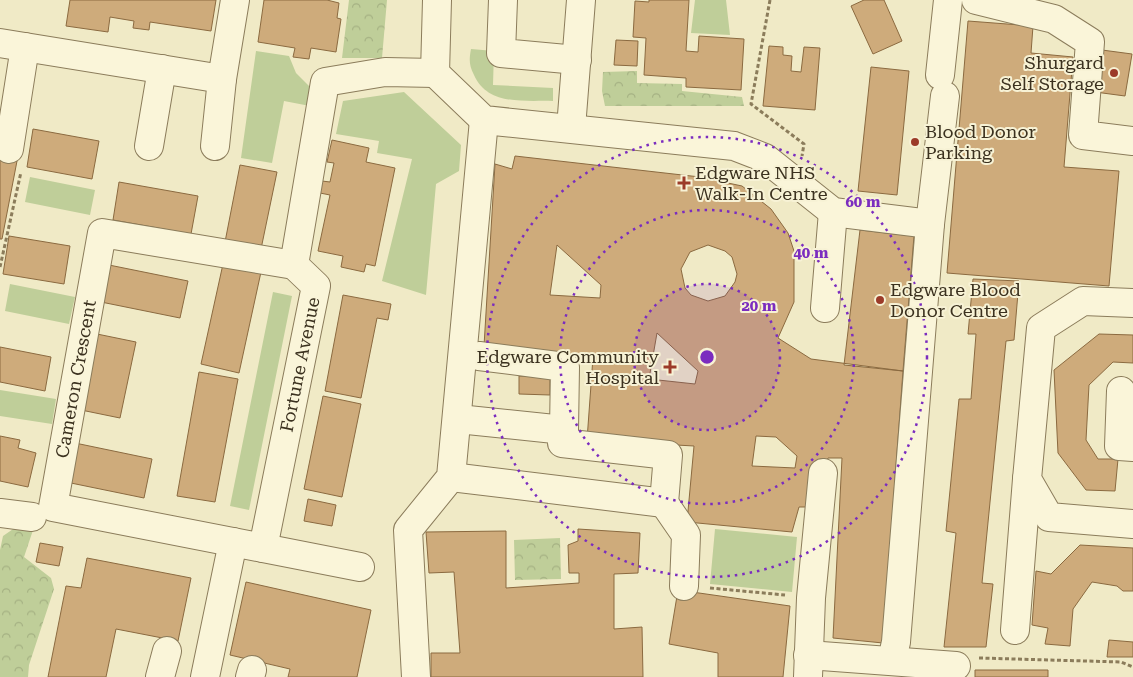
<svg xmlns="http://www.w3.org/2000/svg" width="1133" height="677" font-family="'Roboto Serif',serif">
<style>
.green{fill:#bfce99}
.forest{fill:url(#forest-crowns)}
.building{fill:#ceab7b;stroke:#8b6a40;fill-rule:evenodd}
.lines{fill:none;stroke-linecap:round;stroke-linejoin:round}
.minor-casing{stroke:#8b7c5b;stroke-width:30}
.path{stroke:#8b7c5b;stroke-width:3;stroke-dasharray:4 2.5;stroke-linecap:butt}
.minor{stroke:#faf5d9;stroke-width:28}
.ring{fill:none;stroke:#7b2cbf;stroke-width:2.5;stroke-dasharray:2.5 5}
.poi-dot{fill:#9c3b29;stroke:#f7f2d5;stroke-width:2}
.labels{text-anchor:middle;stroke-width:4;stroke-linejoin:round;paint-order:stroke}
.poi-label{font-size:18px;fill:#3b311f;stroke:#f7f2d5;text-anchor:start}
.street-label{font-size:18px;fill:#3b311f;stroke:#f7f2d5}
.centre{fill:#7b2cbf;stroke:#f7f2d5;stroke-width:2.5}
.ring-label{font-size:15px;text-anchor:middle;font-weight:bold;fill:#7b2cbf;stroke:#f7f2d5;stroke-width:4;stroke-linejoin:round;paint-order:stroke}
</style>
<defs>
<pattern id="forest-crowns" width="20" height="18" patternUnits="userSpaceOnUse" patternTransform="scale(1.25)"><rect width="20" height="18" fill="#bfce99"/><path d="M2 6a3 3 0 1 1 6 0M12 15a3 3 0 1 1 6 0" fill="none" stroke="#a5b183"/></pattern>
</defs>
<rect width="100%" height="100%" fill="#f0eac6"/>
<!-- green -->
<path class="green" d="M695,0H726L730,35L691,33Z
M471,49L494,51L493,85L553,88V101C523,100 488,106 474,75C469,65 469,60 471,49Z
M256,51L289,56L296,73L313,90L310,106L284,101L272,163L241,158Z
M404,92L461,145L459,171L436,184L426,295L382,281L412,159L377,153L379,141L336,134L343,101Z
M30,177L95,190L90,215L25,202Z
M10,284L75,297L69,324L5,311Z
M273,292L292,296L249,510L230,506Z
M0,390L56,399L52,424L0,416Z
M715,529L797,537L792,592L710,584Z"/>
<!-- forest -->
<path class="forest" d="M349,0H387L382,58H342Z
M637,71V83L682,84V91L742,97L744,106H605L602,91L603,72Z
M16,527L33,530L24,557L51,578L54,589L29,665L28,677H0V550L3,536Z
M560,538L561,579L515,580L514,540Z"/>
<!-- building -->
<path class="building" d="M70,0H216L211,31L150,22L149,30L133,28L134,21L110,17L108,32L66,26Z
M264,0H327L339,3L337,18L341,19L336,52L311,48L309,59L293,57L295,48L258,42Z
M649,0H689L686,51L698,52L699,36L744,39L741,90L686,87V78L644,75L646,38L633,37L635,1L649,2Z
M864,0H884L902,41L873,54L851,6Z
M968,21L1033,26L1031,53L1073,57L1064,167L1119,171L1109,286L947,273Z
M616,40L638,41L637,66L614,65Z
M769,46L783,47V55L792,56L791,71L801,72L804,47L820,48L815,110L763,106Z
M1102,50L1132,54L1125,96L1095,92Z
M871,67L909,71L897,195L858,191Z
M33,129L99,141L92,179L27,167Z
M332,140L369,148L366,162L395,168L375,266L366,264L364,272L341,267L343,256L318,251L330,195L320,193L322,181L330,182L334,163L327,162Z
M515,156L700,177L742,186L771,209L788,233L794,251V302L778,338L811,359L903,371L883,643L833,638L842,458H828L808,507H799L792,532L687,522L694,446L587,440L593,357L484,346L495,164L512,169ZM557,245L601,285L600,298L550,295ZM708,245L725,251L732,257L737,274L735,282L725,296L708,301L691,295L685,288L681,269L690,252ZM657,333L698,371L695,384L649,379ZM756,436L776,437L797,456L795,468L752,466Z
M0,158L17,161L2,239H0Z
M240,165L277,172L261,249L225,242Z
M119,182L198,196L191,234L113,220Z
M860,230L914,236L903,371L844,365Z
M9,236L70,246L64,284L3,274Z
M223,264L261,272L239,373L201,364Z
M109,265L188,281L180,318L101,302Z
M973,279L1019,281L1014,340L1006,341L982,583L993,584L986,647H944L956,533L946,531L959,399H971L976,334H968Z
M343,295L391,304L388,320L377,318L361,398L325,391Z
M97,334L136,342L120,418L81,410Z
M1099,334L1133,335V363L1113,362L1089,385L1086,440L1098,459H1118L1115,491L1086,490L1058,453L1054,370Z
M0,347L51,357L45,391L0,382Z
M199,372L238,379L215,502L177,496Z
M519,376H550V395L519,394Z
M323,396L361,404L342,497L304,489Z
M0,436L20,440L18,448L36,453L28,487L0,481Z
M75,443L152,459L144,498L66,482Z
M308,499L336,505L332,526L304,521Z
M578,529L640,533L638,573L614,574V629L642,627L643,677H431V653H460L454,572L429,573L426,532L506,531V588L579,583V573H569L568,545L578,541Z
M40,543L63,547L59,566L36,562Z
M1080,545L1133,548V591H1123L1117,586L1092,582L1073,609L1070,646L1045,644L1048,628L1032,625L1036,571L1051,574Z
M87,558L191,578L178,641L116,629L106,677H48L66,586L81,588Z
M246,582L371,610L357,677H288L290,669L230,655Z
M678,590L790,606L783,677H718V653L669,644Z
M1109,640L1133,642V657H1107Z
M975,670H1048V677H975Z"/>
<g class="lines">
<defs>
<g id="minor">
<path d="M437,0L435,73L484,120L734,146L765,158L833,212L930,224"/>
<path d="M503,0L501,53L577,60"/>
<path d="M976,0L1054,19L1090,42L1083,135L1133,141"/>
<path d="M0,43L222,79L235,0"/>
<path d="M940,75L948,0"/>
<path d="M571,128L581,0"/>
<path d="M149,146L162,69"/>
<path d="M215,146L222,79"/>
<path d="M9,149L25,47"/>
<path d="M1133,303L1083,301L1041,328L1027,479L1049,517L1133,524"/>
<path d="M825,308L833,212"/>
<path d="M479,356L565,367L564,430"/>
<path d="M1121,391L1119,446L1133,447"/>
<path d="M451,477L664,503L668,455L562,443L564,430L458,419"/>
<path d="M664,503L686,535L684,586"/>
<path d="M0,513L32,517"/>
<path id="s1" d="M263,548L53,507L102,233L294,265"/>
<path id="s2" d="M360,567L263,548L316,286L294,265L325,82L385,72L435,73"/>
<path d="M1015,630L1027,479"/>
<path d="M808,655L956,666"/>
<path d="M892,660L896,642L930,224L945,96"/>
<path d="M160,677L167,651"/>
<path d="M205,677L233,542"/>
<path d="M250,677L252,670"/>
<path d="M416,677L408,530L451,477L484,120"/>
<path d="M808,677L811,598L823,473"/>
</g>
</defs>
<!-- minor casing -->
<use href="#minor" class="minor-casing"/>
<!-- path -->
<path class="path" d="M770,0L751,104L804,144L802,156
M0,267L21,172
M710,588L785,595
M979,658L1121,662L1133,667"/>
<!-- minor -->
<use href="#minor" class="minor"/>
</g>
<!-- distance rings -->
<circle cx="707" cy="357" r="73" fill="#7b2cbf" fill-opacity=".12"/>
<g class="ring">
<circle cx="707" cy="357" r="73"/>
<circle cx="707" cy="357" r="147"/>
<circle cx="707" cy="357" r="220"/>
</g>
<!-- markers -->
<g class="poi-dot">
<circle cx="1114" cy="73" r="5"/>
<circle cx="915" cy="142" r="5"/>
<path d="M681.5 175.5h5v5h5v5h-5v5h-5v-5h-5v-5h5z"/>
<circle cx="880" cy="300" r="5"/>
<path d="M667.5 359.5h5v5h5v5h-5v5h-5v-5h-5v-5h5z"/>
</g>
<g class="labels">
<!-- poi labels -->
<g class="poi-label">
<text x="1104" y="69" text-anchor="end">Shurgard<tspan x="1104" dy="21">Self Storage</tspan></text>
<text x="925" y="138">Blood Donor<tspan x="925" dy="21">Parking</tspan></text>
<text x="695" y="179">Edgware NHS<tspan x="695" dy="21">Walk-In Centre</tspan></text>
<text x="890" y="296">Edgware Blood<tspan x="890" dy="21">Donor Centre</tspan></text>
<text x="659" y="363" text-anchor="end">Edgware Community<tspan x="659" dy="21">Hospital</tspan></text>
</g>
<!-- street labels -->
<g class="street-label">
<text dy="6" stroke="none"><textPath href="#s2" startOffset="286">Fortune Avenue</textPath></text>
<text dy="6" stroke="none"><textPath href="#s1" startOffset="344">Cameron Crescent</textPath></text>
</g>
</g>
<circle cx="707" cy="357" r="8" class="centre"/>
<g class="ring-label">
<text x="863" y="207">60 m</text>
<text x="811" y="258">40 m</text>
<text x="759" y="311">20 m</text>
</g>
</svg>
